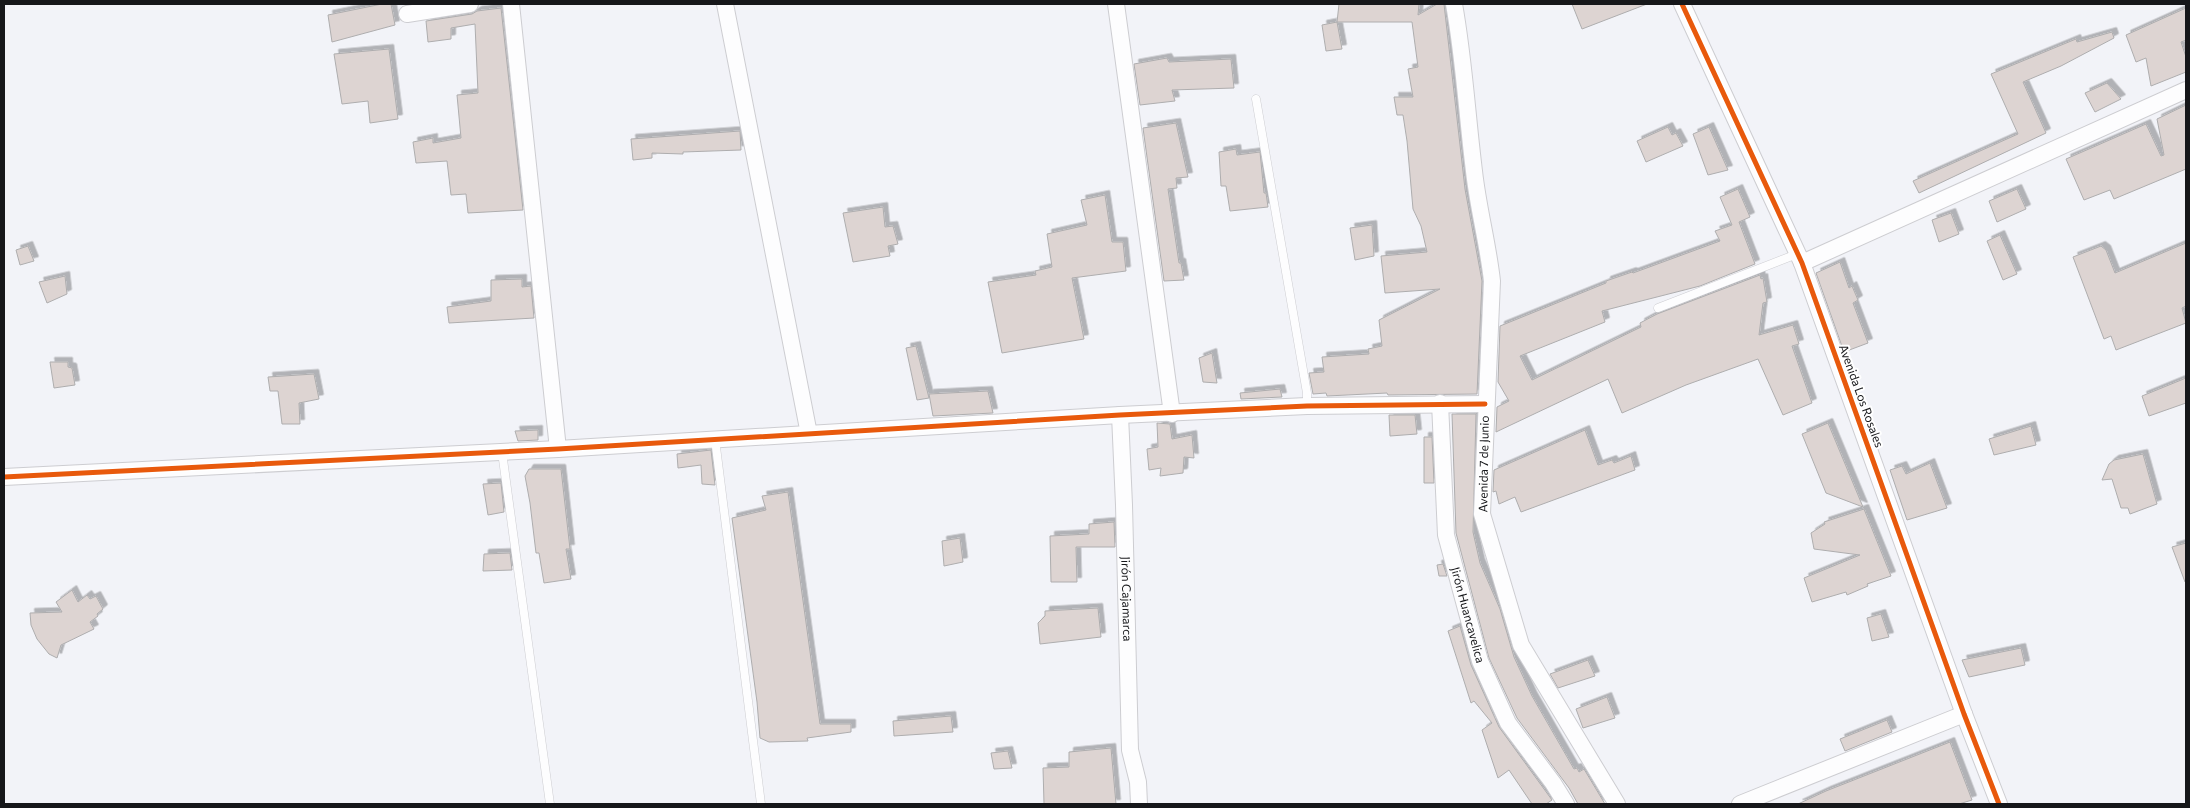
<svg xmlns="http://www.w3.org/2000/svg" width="2190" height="808" font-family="Commissioner,sans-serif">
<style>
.building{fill:#ddd4d2;stroke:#aeadae;filter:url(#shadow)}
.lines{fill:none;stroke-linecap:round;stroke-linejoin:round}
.service-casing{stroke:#cdcdd1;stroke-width:9}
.minor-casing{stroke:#cdcdd1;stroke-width:18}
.service{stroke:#fdfdfe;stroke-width:8}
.minor{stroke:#fdfdfe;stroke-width:16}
.cycleway-casing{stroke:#fff;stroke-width:8}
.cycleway{stroke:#e8590c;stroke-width:5}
.labels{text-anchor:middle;stroke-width:4;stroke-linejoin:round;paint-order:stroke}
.street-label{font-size:12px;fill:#16171a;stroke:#fff}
</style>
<defs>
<filter id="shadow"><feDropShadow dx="4.5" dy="-4.5" stdDeviation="0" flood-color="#0004"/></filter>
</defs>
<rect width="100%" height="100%" fill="#f2f3f8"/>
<!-- building -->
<path class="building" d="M382,4H391L395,25L332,42L328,15Z
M1339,4H1419L1418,15L1437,4H1444L1465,189L1482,281L1477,394L1388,395L1387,393L1327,396L1326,393L1313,394L1309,373L1324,372L1322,357L1369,354L1368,349L1382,346L1379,320L1440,289L1385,293L1381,256L1427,252L1421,226L1413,209L1407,141L1403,115H1397L1394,97H1413L1408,69L1418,67L1412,22H1337Z
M1572,4H1647L1582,29Z
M501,8L523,210L468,213L466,194L451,195L447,161L416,163L413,142L433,138V143L461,138L457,95L478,93L475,24L451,28V39L428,42L426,21L472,14L477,11Z
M2186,8V40L2181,42L2186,57V72L2151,86L2146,58L2136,62L2126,35Z
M1337,22L1342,49L1326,51L1322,25Z
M2112,32L2114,38L2061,66L2023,82L2046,133L1919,193L1913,181L2018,134L1991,74L2076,39L2077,42Z
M389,49L398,119L370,123L368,101L342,104L334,54Z
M1167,58L1169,62L1231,59L1234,88L1172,90L1175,101L1140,105L1134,64Z
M2107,83L2121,99L2095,112L2085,93Z
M2186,105V169L2114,199L2110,190L2084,200L2066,159L2146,124L2161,156L2164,155L2157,119Z
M1176,123L1188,177L1176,178L1177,188L1168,189L1179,263H1181L1184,280L1164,281L1143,128Z
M1668,127L1672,135L1676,133L1683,146L1646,162L1637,141Z
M1709,127L1728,170L1708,175L1693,134Z
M740,131L741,150L683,152V154L652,153V158L633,160L631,139Z
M1236,149L1237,155L1260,152L1264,193H1266L1268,207L1230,211L1226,186H1221L1219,152Z
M1738,189L1750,217L1739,222L1755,264L1700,286L1602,311L1605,322L1520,356L1532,380L1641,327L1640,323L1657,314L1760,275L1761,279L1763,278L1767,302L1763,303L1759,335L1793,325L1799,344L1792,346L1812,403L1783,415L1758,359L1686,385L1622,413L1608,379L1496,432L1497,407L1509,401L1498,382L1500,326L1606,283V281L1632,272L1633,273L1720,241L1715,231L1732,225L1720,197Z
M2017,189L2026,209L1997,222L1989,201Z
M1105,195L1112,242H1123L1126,271L1072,278L1084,339L1002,353L988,282L1036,275L1035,271L1052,267L1047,234L1087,225L1081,200Z
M883,207L885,227L893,226L898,244L888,246L890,256L853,262L843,213Z
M1951,213L1959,234L1939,242L1932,220Z
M1372,225L1374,256L1355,260L1350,228Z
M2000,235L2017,274L2003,280L1987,241Z
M2186,243V306L2182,308L2186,323L2116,350L2111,336L2104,339L2073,257L2101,246L2106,250L2115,273Z
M28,246L34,261L20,265L16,250Z
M1840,262L1849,288L1852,286L1858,300L1853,303L1868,343L1844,352L1816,273Z
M65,276L67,294L47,303L39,282Z
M522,279V287L531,286L534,318L449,323L447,307L491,301V280Z
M916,346L929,398L917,400L906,348Z
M1212,353L1217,383L1203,382L1199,358Z
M50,362H68V367L72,368L75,385L54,388Z
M314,374L319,399L299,403L300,424H282L278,391H270L268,377Z
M2186,378V403L2149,416L2142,396Z
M1280,389L1282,397L1241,399L1240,393Z
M988,391L993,413L933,416L929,394Z
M1452,414H1476L1473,532L1480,563L1500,609L1514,657L1532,696L1574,769L1577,768L1579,772L1584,769L1605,804H1578L1569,788L1517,718L1489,658L1456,533Z
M1389,415H1415L1417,434L1390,436Z
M1157,423L1170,424L1172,439L1192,435L1194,458L1184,457L1183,473L1160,476L1161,468L1149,470L1147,449L1158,447Z
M1828,423L1863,507L1826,493L1802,434Z
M2031,426L2036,445L1994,455L1989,439Z
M538,430V440L518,441L515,431Z
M1585,430L1598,465L1612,460L1614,463L1631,456L1635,470L1521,512L1515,497L1499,504L1496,491L1493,492L1494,470Z
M1424,437H1432L1434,483H1424Z
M711,450L715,485L702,484L701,465L678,468L677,454Z
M2143,454L2157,504L2130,514L2128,508H2121L2112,479L2102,480L2109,464L2114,460Z
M1930,463L1947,508L1907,520L1890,470L1902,466L1906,474Z
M529,469H561L570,549H566L571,579L544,583L539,553H536L530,503L525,476Z
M501,483L504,512L488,515L483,484Z
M788,492L820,724H851V732L807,738L808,741L769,742L760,738L757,702L732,518L766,510L762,496Z
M1864,509L1891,576L1867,584L1868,586L1847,595L1846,592L1812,602L1804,578L1860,555L1814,549L1811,533L1825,524L1824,522Z
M1114,522L1115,547H1076L1077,582H1051L1050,536L1089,534V524Z
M960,538L963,562L944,566L942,541Z
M2186,543V581L2185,582L2172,547Z
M510,553L512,570L483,571L484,554Z
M1443,564L1447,576H1439L1437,565Z
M72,590L78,602L87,595L90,599L96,596L103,609L97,614L98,616L90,622L94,629L61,645L57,658L49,654L37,639L31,625L30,613L62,612L56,602Z
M1098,608L1101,637L1040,644L1038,623L1045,616V611Z
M1881,614L1889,637L1872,641L1867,618Z
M1460,626L1471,665L1499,727L1552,800L1546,804H1532L1509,770L1498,778L1482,730L1492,723L1474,701L1471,703L1448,631Z
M2021,648L2025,665L1969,677L1962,660Z
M1588,660L1595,676L1558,688L1550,674Z
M1607,697L1615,718L1583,728L1576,709Z
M951,716L953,732L894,736L893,721Z
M1887,720L1892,732L1845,751L1840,739Z
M1950,742L1972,800L1959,804H1798L1826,791Z
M1111,748L1116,804H1044L1043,768L1069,767V752Z
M1008,751L1012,768L994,769L991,753Z"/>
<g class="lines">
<defs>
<path id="service" d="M1256,99L1307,393V406
M1658,308L1797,254
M715,439L761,804
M502,452L550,804"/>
<g id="minor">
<path d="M511,4L558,449"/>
<path d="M725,4L809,434"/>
<path d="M1116,4L1172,414"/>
<path d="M1454,4C1464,59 1467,115 1474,171C1478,208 1488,244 1492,281L1482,514L1521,645L1617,804"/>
<path d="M1682,4L1802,263L1964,714L1999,804"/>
<path d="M407,14L470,4"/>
<path d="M1802,263L2186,90"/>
<path id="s1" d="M1440,403L1446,535L1480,661L1508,723L1553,783L1566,804"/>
<path id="s2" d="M1120,415L1124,505L1130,750L1138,782L1139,804"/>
<path d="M4,477L558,449L1120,415L1307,406L1485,404"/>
<path d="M1740,804L1964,714"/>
</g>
</defs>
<!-- service casing -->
<use href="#service" class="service-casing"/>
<!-- minor casing -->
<use href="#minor" class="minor-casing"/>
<!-- service -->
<use href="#service" class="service"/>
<!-- minor -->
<use href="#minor" class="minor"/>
<defs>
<path id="cycleway" d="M1682,4L1802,263L1964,714L1999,804
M4,477L558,449L1120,415L1307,406L1485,404"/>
</defs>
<!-- cycleway casing -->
<use href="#cycleway" class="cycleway-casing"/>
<!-- cycleway -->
<use href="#cycleway" class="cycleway"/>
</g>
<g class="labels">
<!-- street labels -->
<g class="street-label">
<text transform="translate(1861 396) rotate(70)" y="4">Avenida Los Rosales</text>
<text transform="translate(1484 464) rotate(-89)" y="4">Avenida 7 de Junio</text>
<text dy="4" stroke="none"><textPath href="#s2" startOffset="184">Jirón Cajamarca</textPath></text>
<text dy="4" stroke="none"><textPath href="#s1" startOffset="215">Jirón Huancavelica</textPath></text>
</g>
</g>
<!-- border -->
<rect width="2190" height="808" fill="none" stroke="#16171a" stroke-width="10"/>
</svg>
